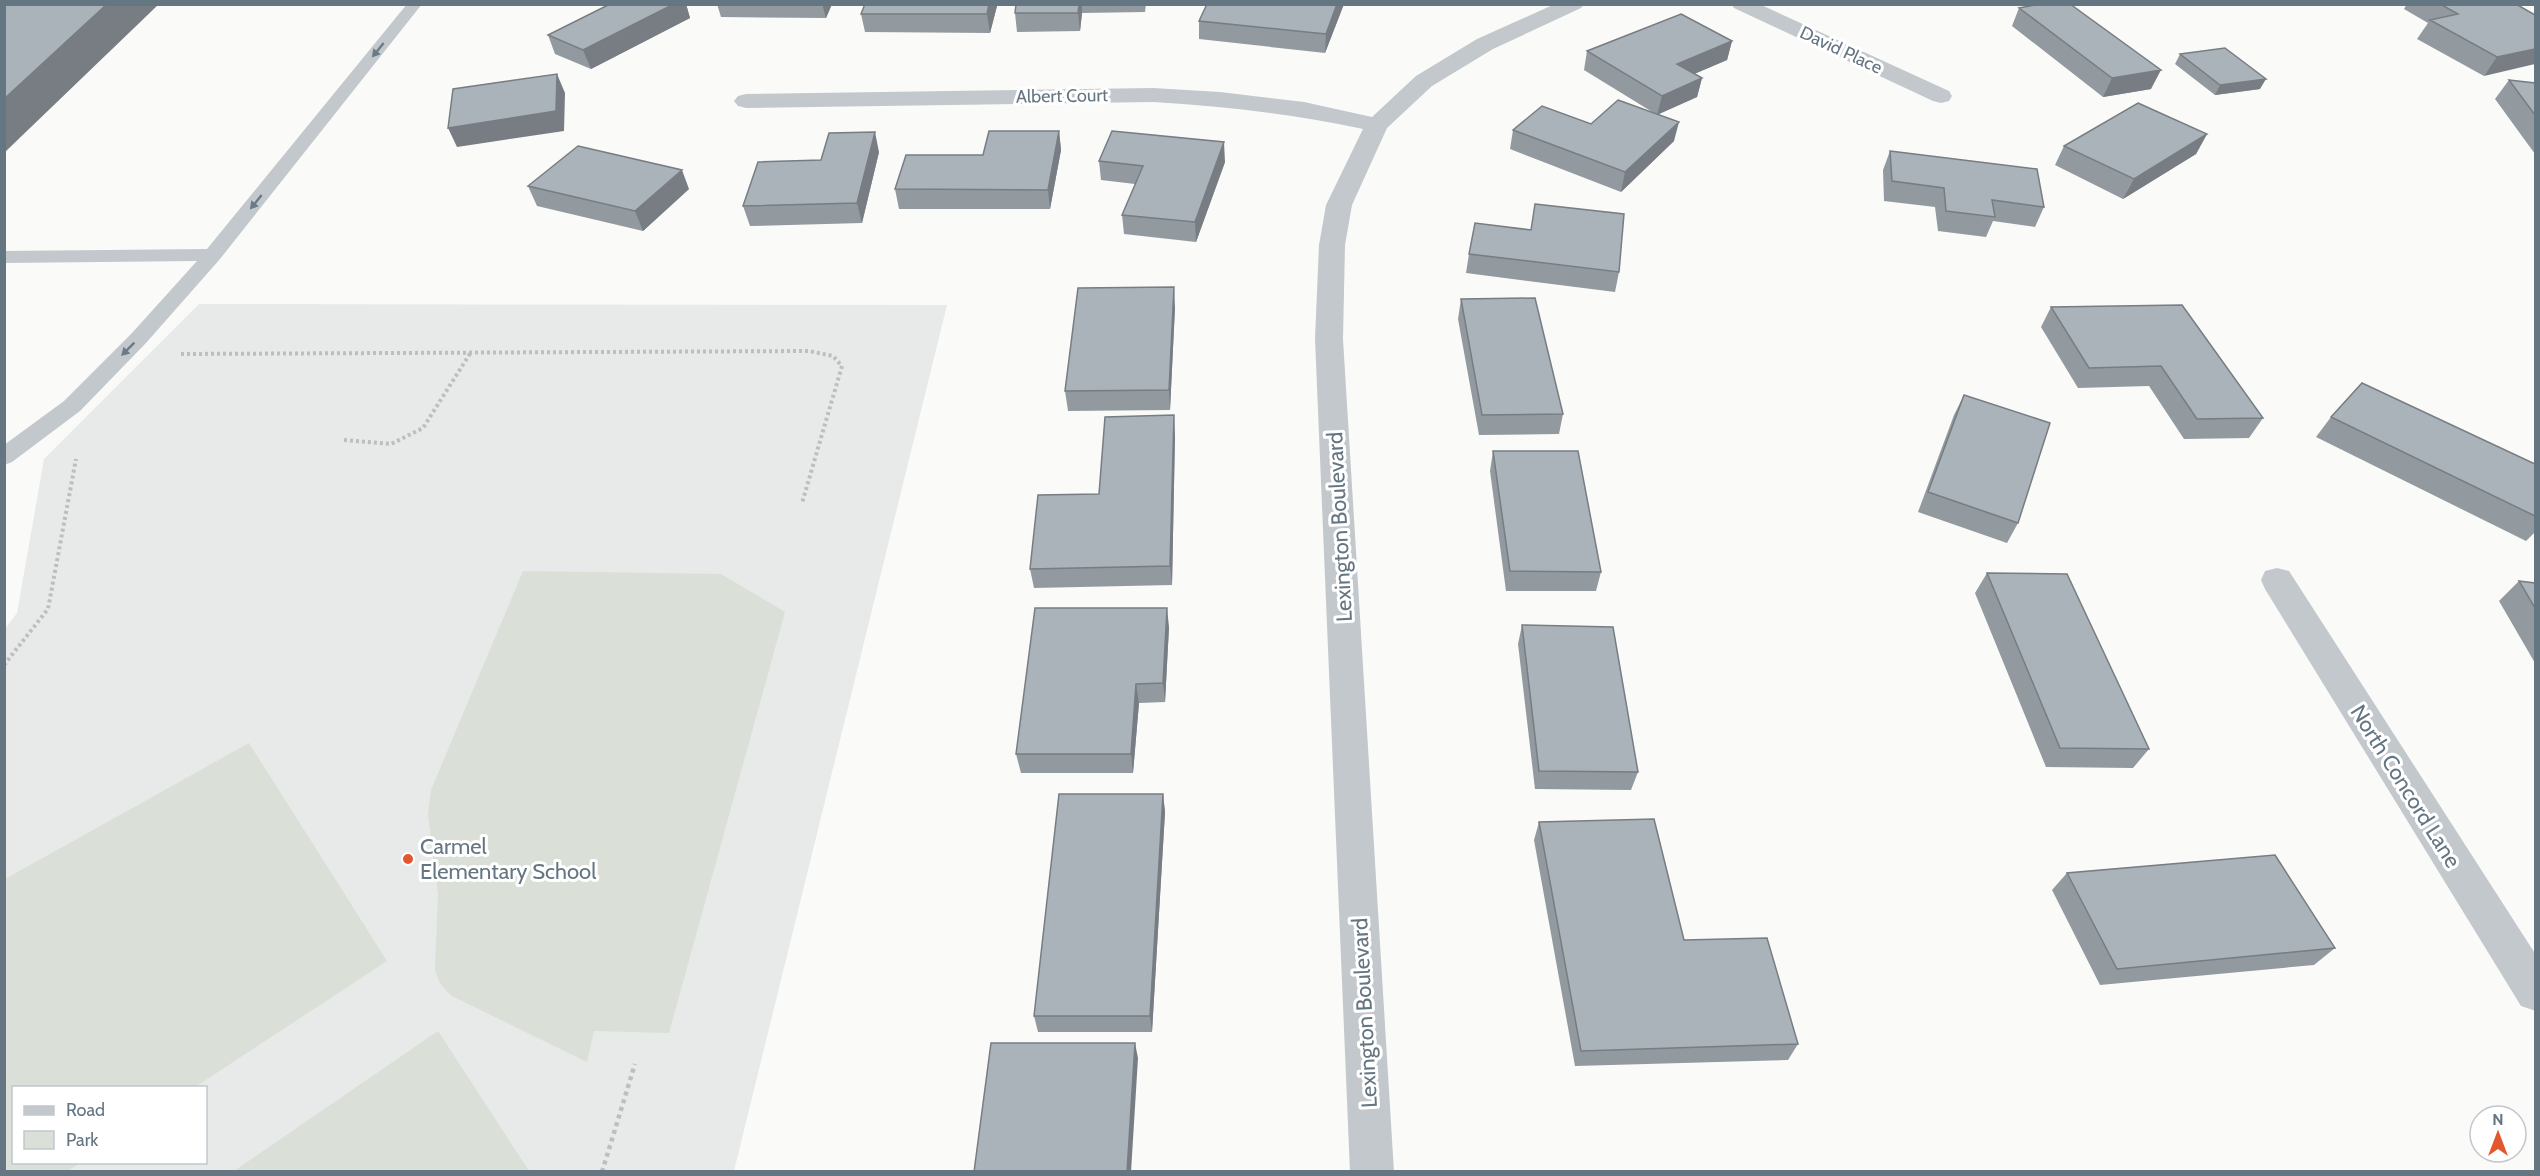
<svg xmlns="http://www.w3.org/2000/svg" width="2540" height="1176" font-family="Cabin,sans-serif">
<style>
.built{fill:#e8e9e9;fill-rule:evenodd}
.green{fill:#dadfd7}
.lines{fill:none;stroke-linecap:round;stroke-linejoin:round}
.path-far1{stroke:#bbbfc2;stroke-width:4;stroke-dasharray:3 3;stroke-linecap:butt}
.path{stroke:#bbbfc2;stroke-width:4.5;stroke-dasharray:4 4;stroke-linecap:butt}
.lane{fill:#c3c8cc;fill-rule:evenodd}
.street{fill:#c3c8cc;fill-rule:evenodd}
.wall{fill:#929a9f}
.shaded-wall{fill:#777d82}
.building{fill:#aab3b9;stroke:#777d82;stroke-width:1.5}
.oneway{fill:#6a7a87}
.poi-dot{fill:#e4572e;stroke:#fff;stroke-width:2}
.labels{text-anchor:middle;stroke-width:6;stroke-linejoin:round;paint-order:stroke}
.far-street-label{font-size:18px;fill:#657683;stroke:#fff}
.street-label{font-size:22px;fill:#657683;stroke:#fff}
.poi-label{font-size:22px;fill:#657683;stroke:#fff;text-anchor:start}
</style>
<rect width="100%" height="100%" fill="#fafaf8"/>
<!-- built -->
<path class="built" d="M199,304L947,305L734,1171H5L4,630L17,613L44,459ZM14,1088H206V1162H14Z"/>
<!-- green -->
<path class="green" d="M523,571L721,574L785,612L669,1033L594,1031L587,1062L452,996C442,988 438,981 435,969L438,895L428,814L431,790Z
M249,743L387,961L195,1087L14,1088V1162L81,1163L67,1171H5V879Z
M438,1031L529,1171H234Z"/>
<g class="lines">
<!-- path-far1 -->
<path class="path-far1" d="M181,354L809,351L833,356L842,366L802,503
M344,440L391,444L423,428L471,352
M4,665L48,609L76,459"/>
<!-- path -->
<path class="path" d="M602,1172L635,1064"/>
<!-- lane -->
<path class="lane" d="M407,4H422L220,259L146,343L80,411L12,462L4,465V445L64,401L132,333L197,261L4,263V251L207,249Z"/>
<!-- street -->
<path class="street" d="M1555,4H1584L1581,8L1493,49L1432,86L1387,128L1352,205L1345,245L1343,339L1394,1172H1350L1315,339L1319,245L1326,205L1363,129C1293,114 1224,106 1153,102L746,108L738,106L734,101L738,96L746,94L1153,88L1220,92L1304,102L1372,117L1416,76L1477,39Z
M1731,4H1759L1949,91L1952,96L1949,101L1941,103L1933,101L1734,8Z
M2277,568L2289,571L2536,955V1011L2521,1006L2265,589L2261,580L2265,571Z"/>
</g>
<!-- wall -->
<path class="wall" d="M604,4H686L690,18L591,69L555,54L548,35L605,7Z
M717,4H832L826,18L721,17Z
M865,4H997V6L990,33L865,32L861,14Z
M1016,4H1146L1145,12L1082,13L1080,31L1017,32L1015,13Z
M1344,4L1325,53L1199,39V21Z
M2407,4H2516L2535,15L2484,76L2417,39L2428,23L2404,9Z
M2019,8L2151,89L2103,97L2012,26Z
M1732,41L1727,60L1694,74L1702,78L1697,97L1658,114L1674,141L1621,192L1510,149L1513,130L1591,124L1654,113L1584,70L1587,51Z
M2180,54L2260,89L2215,95L2175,64Z
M2509,80L2535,83V154L2495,99Z
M1059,131L1061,150L1050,209H899L895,189Z
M2207,134L2196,154L2123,199L2055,165L2064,146Z
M1890,151L2044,207L2035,227L1993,221L1986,237L1938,231L1935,207L1884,201L1883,170Z
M879,152L862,223L750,226L743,206L821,160Z
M1099,161L1225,162L1196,242L1124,234L1122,215L1135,184L1101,180Z
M528,186L689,189L643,231L537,206Z
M1469,254L1619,272L1615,292L1466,273Z
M1461,299L1563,414L1559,434L1479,435L1458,319Z
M1175,307L1170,410L1068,411L1065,391Z
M2051,307L2263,418L2249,438L2184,439L2149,386L2078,388L2041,327Z
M1964,395L2018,523L2007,543L1918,512L1954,415Z
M2331,417L2535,464V532L2526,541L2316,437Z
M1175,435L1172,585L1034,588L1030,569L1099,494Z
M1493,451L1601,572L1596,591H1506L1490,471Z
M1987,573L2149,749L2133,768L2046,767L1975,593Z
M2519,581L2535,583V663L2499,601Z
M1522,625L1638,772L1631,790L1535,789L1518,644Z
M1169,627L1165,702L1139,703L1133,773H1021L1016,754Z
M1163,794L1165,812L1152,1032H1038L1034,1016Z
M1539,822L1798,1044L1788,1060L1575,1066L1534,840Z
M2067,873L2335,948L2314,965L2100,985L2052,890Z"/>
<!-- shaded-wall -->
<path class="shaded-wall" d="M107,4H159L4,153V99Z
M674,4H686L690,18L591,69L583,50Z
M822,4H832L826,18Z
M989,4H997V6L990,33L987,14Z
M1079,4H1082V13L1080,31L1078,13Z
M1337,4H1344L1325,53L1326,34Z
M1732,41L1727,60L1673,83L1677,64Z
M2535,49V64L2484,76L2497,57Z
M2161,70L2151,89L2103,97L2112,78Z
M557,74L565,93L564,131L457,147L448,128Z
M1702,78L1697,97L1657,115L1662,96Z
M2266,79L2260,89L2215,95L2220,85Z
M1679,122L1674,141L1621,192L1625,172Z
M1059,131L1061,150L1050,209L1048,190Z
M875,132L879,152L862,223L857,203Z
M2207,134L2196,154L2123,199L2134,179Z
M1224,142L1225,162L1196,242L1195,222Z
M682,170L689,189L643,231L635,211Z
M1174,287L1175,307L1170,410L1169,390Z
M1174,415L1175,435L1172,585L1170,566Z
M1167,608L1169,627L1165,702L1163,683Z
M1136,684L1139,703L1133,773L1131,754Z
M1163,794L1165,812L1152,1032L1150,1016Z
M1135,1043L1138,1058L1131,1172H1127Z"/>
<!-- building -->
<path class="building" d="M4,4H107L4,99Z
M610,4H674L583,50L548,35Z
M865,4H989L987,14H861Z
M1016,4H1079L1078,13H1015Z
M1207,4H1337L1326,34L1199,21Z
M2040,4H2070L2161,70L2112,78L2019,8Z
M2440,4H2516L2535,15V49L2497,57L2430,20L2458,14Z
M1681,14L1732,41L1677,64L1702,78L1662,96L1587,51Z
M2225,48L2266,79L2220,85L2180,54Z
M557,74L556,111L448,128L453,89Z
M2509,80L2535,83V115Z
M1618,100L1679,122L1625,172L1513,130L1542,106L1591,124Z
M2138,103L2207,134L2134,179L2064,146Z
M989,131H1059L1048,190L895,189L906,155H983Z
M1112,131L1224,142L1195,222L1122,215L1143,166L1099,161Z
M875,132L857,203L743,206L758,162L821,160L829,133Z
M578,146L682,170L635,211L528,186Z
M1890,151L2037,169L2044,207L1992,200L1995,217L1946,211L1944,188L1892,181Z
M1535,204L1624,214L1619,272L1469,254L1475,223L1531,230Z
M1174,287L1169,390L1065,391L1078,288Z
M1535,298L1563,414L1482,415L1461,299Z
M2182,305L2263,418L2197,419L2161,366L2089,368L2051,307Z
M2362,383L2535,464V516L2331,417Z
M1964,395L2050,423L2018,523L1928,492Z
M1174,415L1170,566L1030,569L1038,495L1099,494L1105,417Z
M1493,451H1578L1601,572L1510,571Z
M1987,573L2067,574L2149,749L2060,748Z
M2519,581L2535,583V608Z
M1035,608H1167L1163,683L1136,684L1131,754H1016Z
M1522,625L1613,627L1638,772L1539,771Z
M1059,794H1163L1150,1016H1034Z
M1654,819L1684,940L1767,938L1798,1044L1581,1051L1539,822Z
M2275,855L2335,948L2117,969L2067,873Z
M991,1043H1135L1127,1172H974Z"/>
<!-- one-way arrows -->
<defs><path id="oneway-solid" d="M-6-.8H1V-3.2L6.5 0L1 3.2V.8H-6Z" transform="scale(1.5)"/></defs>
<g class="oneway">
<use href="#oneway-solid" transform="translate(378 50) rotate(129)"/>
<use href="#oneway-solid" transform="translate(256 202) rotate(129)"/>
<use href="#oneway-solid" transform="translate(128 349) rotate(135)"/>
</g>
<!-- markers -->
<circle class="poi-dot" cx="408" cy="859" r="6"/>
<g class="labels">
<!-- far-street labels -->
<g class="far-street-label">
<text transform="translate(1841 50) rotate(25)" y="6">David Place</text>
<text transform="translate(1062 96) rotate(-1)" y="6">Albert Court</text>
</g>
<!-- street labels -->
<g class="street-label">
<text transform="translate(1339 527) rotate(-93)" y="8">Lexington Boulevard</text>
<text transform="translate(2406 786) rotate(58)" y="8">North Concord Lane</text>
<text transform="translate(1364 1013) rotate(-93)" y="8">Lexington Boulevard</text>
</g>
<!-- poi labels -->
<g class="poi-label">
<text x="420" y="854">Carmel<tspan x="420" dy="25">Elementary School</tspan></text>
</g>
</g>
<!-- border -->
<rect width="2540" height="1176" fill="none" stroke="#657683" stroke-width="12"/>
<!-- legend -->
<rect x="12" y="1086" width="195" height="78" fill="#ffffff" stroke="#c1c8cd" stroke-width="1.5"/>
<rect x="24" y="1106" width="30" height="9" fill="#c3c8cc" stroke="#c1c8cd" stroke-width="1.5"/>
<text x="66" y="1116" font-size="18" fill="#657683">Road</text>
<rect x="24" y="1131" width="30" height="18" fill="#dadfd7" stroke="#c1c8cd" stroke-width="1.5"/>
<text x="66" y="1146" font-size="18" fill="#657683">Park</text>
<!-- north arrow -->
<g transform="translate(2498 1134)"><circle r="28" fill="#ffffff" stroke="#c1c8cd" stroke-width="1.5"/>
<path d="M0-4.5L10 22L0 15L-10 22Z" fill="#e4572e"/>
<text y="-9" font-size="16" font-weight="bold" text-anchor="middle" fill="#657683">N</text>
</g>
</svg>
